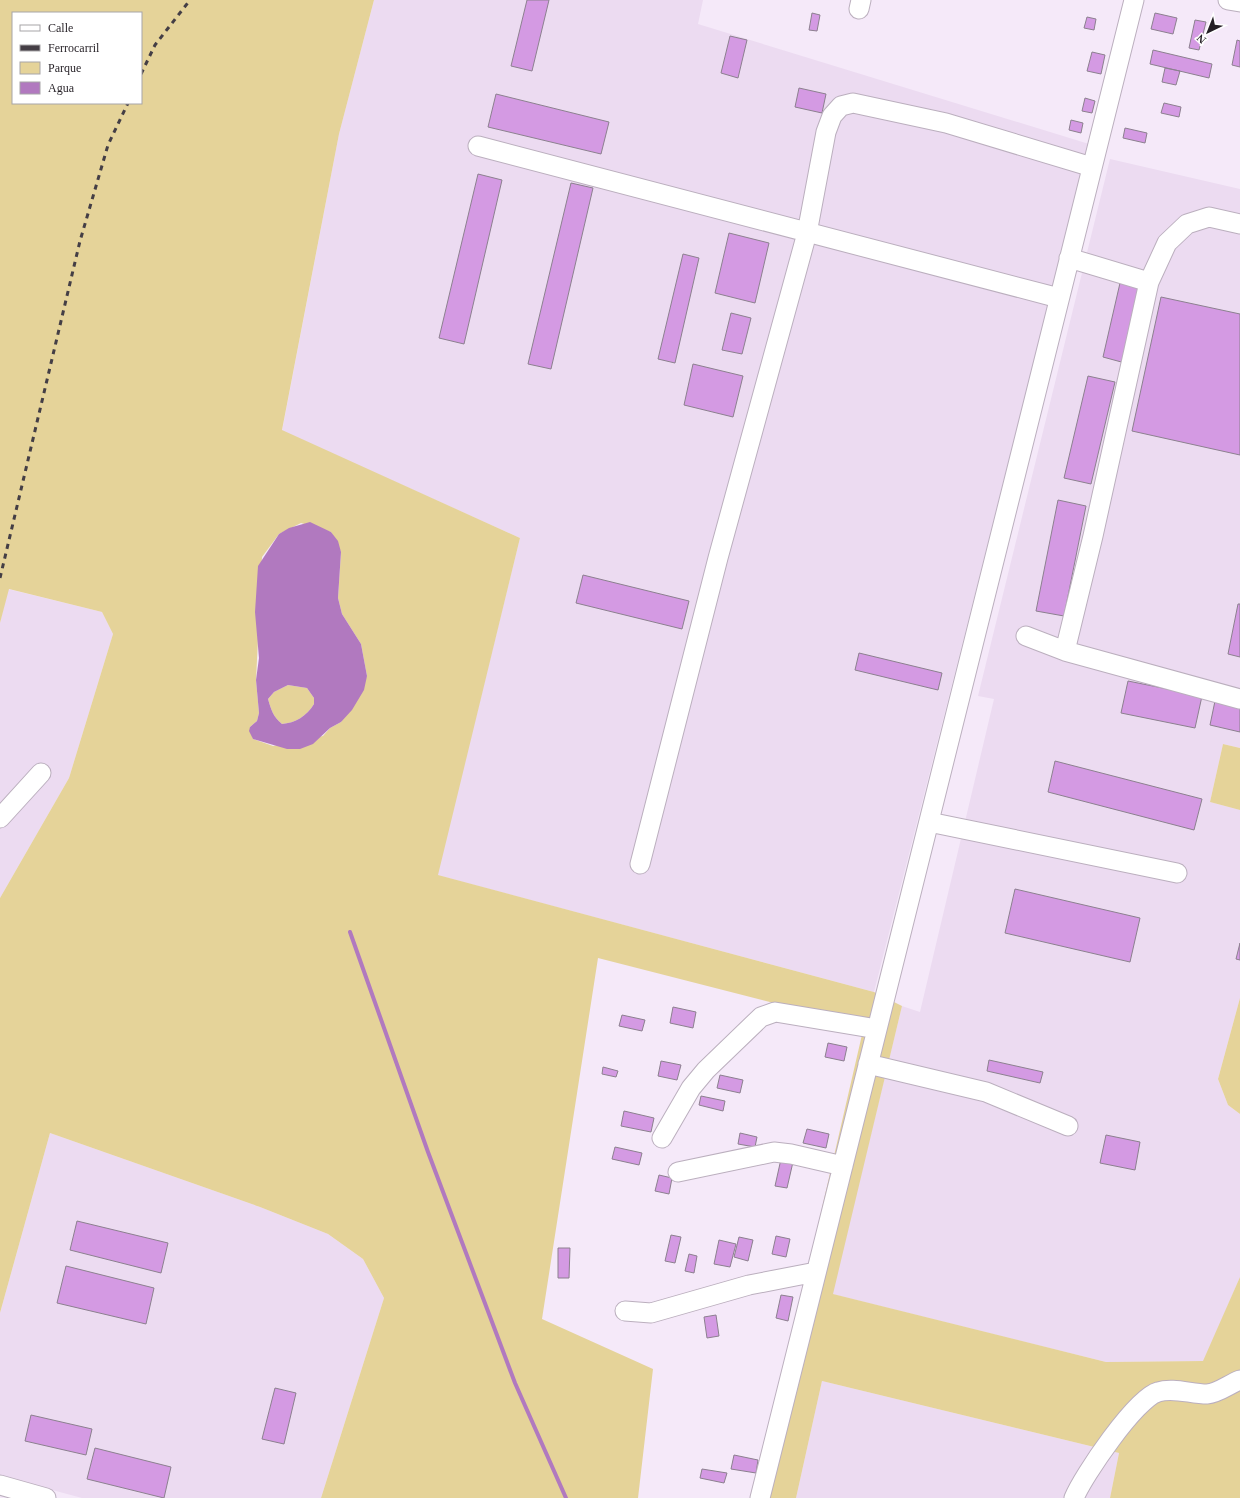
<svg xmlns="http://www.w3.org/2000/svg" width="1240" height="1498" font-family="'Times New Roman',serif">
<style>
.built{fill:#ecdbf1}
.green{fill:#e5d399;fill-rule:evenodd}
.water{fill:#b179bf;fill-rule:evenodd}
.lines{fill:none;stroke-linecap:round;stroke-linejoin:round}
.stream{stroke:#b179bf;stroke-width:4}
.building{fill:#d49ae3;stroke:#8c808f}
.minor-casing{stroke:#bbafbe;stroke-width:21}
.minor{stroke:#fff;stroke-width:19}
.rail{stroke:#443e45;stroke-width:3;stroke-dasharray:5 5;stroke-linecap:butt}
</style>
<rect width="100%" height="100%" fill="#f5e9f9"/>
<!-- built -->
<path class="built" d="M374,0H703L698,24L1089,144L874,992L437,875L520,538L282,431L339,134Z
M1110,159L1240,189V748L1223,744L1210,802L1240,810V998L1218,1079L1228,1105L1240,1114V1277L1204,1361L1106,1362L832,1294L902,1006L920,1012L994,699L978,696Z
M8,589L102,612L113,634L69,778L0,898V623Z
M50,1133L260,1207L328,1234L363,1259L384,1298L321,1498H82L0,1476V1313Z
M822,1381L1119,1453L1110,1498H796Z"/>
<!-- green -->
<path class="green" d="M0,0H374L339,134L282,430L520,538L438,875L874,992L902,1006L833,1294L1106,1362L1203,1361L1240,1277V1498H1110L1119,1453L822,1381L796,1498H755L864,1026L598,958L542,1319L653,1369L638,1498H321L384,1298L363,1259L328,1234L260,1207L50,1133L0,1313V898L69,778L113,634L102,612L9,589L0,623ZM13,13H141V103H13ZM301,523L331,532L341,552L338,598L342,614L361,644L367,676L341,722L330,728L323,736L273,746L253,739L250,727L257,721L259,713L256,680L262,557L279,534Z
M288,685L307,688L314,698V704C307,716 295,723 282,724C273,717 271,709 268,699L274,692Z
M1223,744L1240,748V810L1210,802Z
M1240,998V1114L1228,1105L1218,1079Z"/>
<!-- water -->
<path class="water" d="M310,522L331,532L338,541L341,552L338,598L342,614L361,644L367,676L364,690L352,710L341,722L330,728L313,744L300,749H287L253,739L249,731L250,727L257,721L259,713L256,680L259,658L255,612L258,566L279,534L289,528ZM288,685L307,688L314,698V704C307,716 295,723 282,724C273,717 271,709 268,699L274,692Z"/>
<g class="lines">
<!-- stream -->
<path class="stream" d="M350,932L428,1152L515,1383L566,1498"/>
</g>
<!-- building -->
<path class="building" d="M527,0H549L532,71L511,66Z
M812,13L820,15L817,31L809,30Z
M1155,13L1177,18L1173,34L1151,29Z
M1087,17L1096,19L1094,30L1084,28Z
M1195,20L1206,22L1199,50L1189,48Z
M730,36L747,40L738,78L721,73Z
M1237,40L1240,41V67L1232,65Z
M1153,50L1212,64L1209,78L1150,64Z
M1092,52L1105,55L1101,74L1087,71Z
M1165,68L1180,71L1176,85L1162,82Z
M799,88L826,94L822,113L795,107Z
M496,94L609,122L601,154L488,127Z
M1085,98L1095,101L1092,113L1082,111Z
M1164,103L1181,107L1179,117L1161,113Z
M1071,120L1083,123L1081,133L1069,130Z
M1125,128L1147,133L1145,143L1123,138Z
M478,174L502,180L464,344L439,338Z
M571,183L593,188L551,369L528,364Z
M729,233L769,243L755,303L715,293Z
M683,254L699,258L675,363L658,359Z
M1120,283L1142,288L1125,363L1103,357Z
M1161,297L1240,314V455L1132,431Z
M731,313L751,318L742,354L722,350Z
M693,364L743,376L733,417L684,405Z
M1088,376L1115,382L1091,484L1064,478Z
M1058,500L1086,506L1064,616L1036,611Z
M583,575L689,601L682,629L576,603Z
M1238,604H1240V657L1228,654Z
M859,653L942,673L938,690L855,670Z
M1128,681L1202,696L1195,728L1121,713Z
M1215,701L1240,706V732L1210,725Z
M1055,761L1202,799L1194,830L1048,792Z
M1015,889L1140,918L1130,962L1005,933Z
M1240,943V960L1236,959Z
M673,1007L696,1012L693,1028L670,1023Z
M622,1015L645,1020L642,1031L619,1026Z
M828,1043L847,1047L844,1061L825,1057Z
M989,1060L1043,1072L1040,1083L987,1071Z
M661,1061L681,1065L677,1080L658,1076Z
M603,1067L618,1071L616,1077L602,1074Z
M720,1075L743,1080L740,1093L717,1088Z
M701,1096L725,1101L723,1111L699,1105Z
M624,1111L654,1118L651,1132L621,1126Z
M807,1129L829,1134L826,1148L803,1143Z
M740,1133L757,1137L755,1147L738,1144Z
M1106,1135L1140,1142L1135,1170L1100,1163Z
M615,1147L642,1153L639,1165L612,1159Z
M781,1159L793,1162L787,1188L775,1186Z
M659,1175L672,1178L669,1194L655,1191Z
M77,1221L168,1243L161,1273L70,1250Z
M671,1235L681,1237L675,1263L665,1261Z
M776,1236L790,1239L786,1257L772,1254Z
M739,1237L753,1240L748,1261L734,1257Z
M719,1240L736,1244L730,1267L714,1264Z
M558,1248H570L569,1278H558Z
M689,1254L697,1256L694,1273L685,1271Z
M66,1266L154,1288L146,1324L57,1303Z
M781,1295L793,1297L788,1321L776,1318Z
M716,1315L719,1336L707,1338L704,1317Z
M275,1388L296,1393L284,1444L262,1439Z
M31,1415L92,1429L86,1455L25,1441Z
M95,1448L171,1467L164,1498L87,1479Z
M734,1455L758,1460L756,1473L731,1469Z
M702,1469L727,1473L724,1483L700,1478Z"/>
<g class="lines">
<defs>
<path id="minor" d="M1228,0L1240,2
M859,9L861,0
M478,146L1059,298
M1069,258L1149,282
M1026,636L1065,651L1240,699
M1065,651L1093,536L1149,282L1167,243L1187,224L1209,217L1240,224
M0,818L41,773
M929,822L1177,873
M640,864L718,558L807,233L826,132L832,116L841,106L853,103L946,123L1092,167
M868,1064L986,1092L1068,1126
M662,1138L691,1088L706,1070L761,1017L775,1012L877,1029
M678,1172L774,1152L791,1154L843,1166
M625,1311L651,1313L749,1285L816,1272
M0,1485L46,1498
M760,1498L1134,0
M1074,1498C1083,1476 1136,1398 1158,1392C1173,1387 1191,1394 1207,1394C1219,1393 1229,1384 1240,1380"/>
</defs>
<!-- minor casing -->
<use href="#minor" class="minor-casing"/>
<!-- minor -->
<use href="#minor" class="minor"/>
<!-- rail -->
<path class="rail" d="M141,74L155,45L190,0
M0,578L80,241L108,145L128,103"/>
</g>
<!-- legend -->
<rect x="12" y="12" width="130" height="92" fill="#ffffff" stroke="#a7a5a8"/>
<rect x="20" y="25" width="20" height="6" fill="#ffffff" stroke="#a7a5a8"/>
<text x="48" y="32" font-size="12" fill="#241f25">Calle</text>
<rect x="20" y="45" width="20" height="6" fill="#443e45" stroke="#a7a5a8"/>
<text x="48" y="52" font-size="12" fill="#241f25">Ferrocarril</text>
<rect x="20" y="62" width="20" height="12" fill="#e5d399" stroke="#a7a5a8"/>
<text x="48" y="72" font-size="12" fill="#241f25">Parque</text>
<rect x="20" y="82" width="20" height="12" fill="#b179bf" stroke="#a7a5a8"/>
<text x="48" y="92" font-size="12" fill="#241f25">Agua</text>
<!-- north arrow -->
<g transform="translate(1208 32) rotate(223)" stroke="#ffffff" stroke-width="3" paint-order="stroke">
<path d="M0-3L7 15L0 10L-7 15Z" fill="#241f25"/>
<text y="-6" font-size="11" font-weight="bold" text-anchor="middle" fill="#241f25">N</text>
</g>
</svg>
